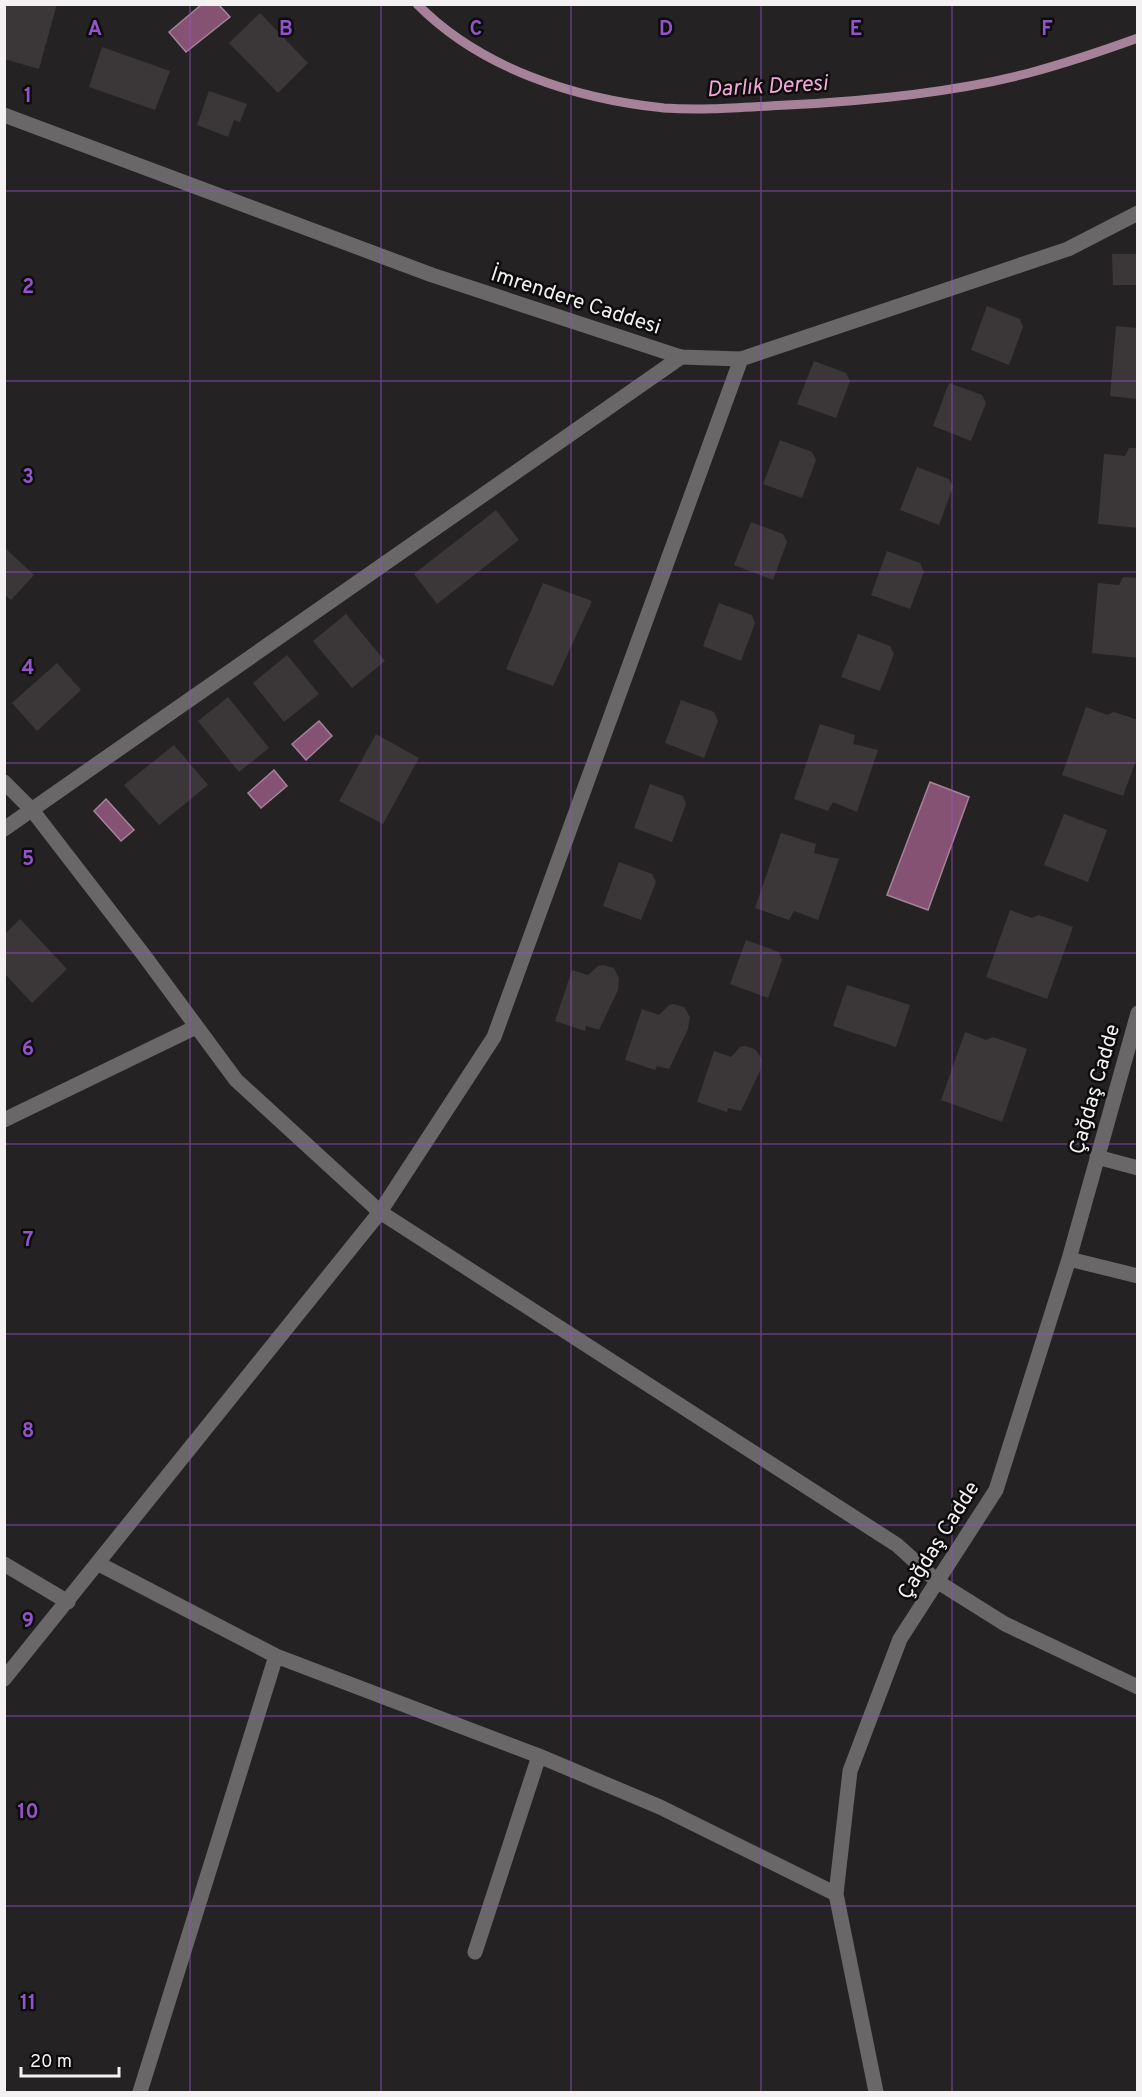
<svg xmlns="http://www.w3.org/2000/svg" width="1142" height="2097" font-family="Overpass,sans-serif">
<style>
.water{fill:#855273;stroke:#a68299;stroke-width:1.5}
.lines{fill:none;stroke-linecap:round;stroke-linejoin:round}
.stream{stroke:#a68299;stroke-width:9}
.building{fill:#3b3739}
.minor{stroke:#696768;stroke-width:15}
.tertiary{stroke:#696768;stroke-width:15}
.grid{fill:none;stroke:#9353c9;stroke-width:1.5;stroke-opacity:0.55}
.labels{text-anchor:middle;stroke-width:5;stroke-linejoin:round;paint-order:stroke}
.street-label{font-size:21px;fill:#f3f1f2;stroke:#0d0c0d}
.water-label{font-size:22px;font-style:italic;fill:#f5a7da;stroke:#0d0c0d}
.grid-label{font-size:20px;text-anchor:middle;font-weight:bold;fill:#9353c9;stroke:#0d0c0d;stroke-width:5;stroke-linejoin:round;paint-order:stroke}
</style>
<rect width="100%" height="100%" fill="#252224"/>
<!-- water -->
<path class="water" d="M201,5H219L230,17L186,52L169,32Z
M319,721L332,736L306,760L292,744Z
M274,770L287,786L261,808L248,793Z
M930,782L969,797L928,910L887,895Z
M106,799L134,830L121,841L94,811Z"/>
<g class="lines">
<!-- stream -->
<path class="stream" d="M417,4C481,69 576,99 664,108C705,111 746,107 787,105C866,101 952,93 1029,73C1066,63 1102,51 1138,38"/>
</g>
<!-- building -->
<path class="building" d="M4,4H57L39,69L4,59Z
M260,13L308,63L278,93L229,43Z
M102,47L170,71L155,110L89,87Z
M209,91L247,104L240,122L234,120L228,137L197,125Z
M1112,254H1138V285H1113Z
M987,306L1020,319L1023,327L1009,365L971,350Z
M1116,326L1138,328V399L1110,396Z
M814,361L846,373L850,381L836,418L797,404Z
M949,383L982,395L986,403L971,441L933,426Z
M780,440L812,452L816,460L802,498L763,484Z
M1129,448H1138V528L1098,524L1104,454L1125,456Z
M917,467L949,479L953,487L939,525L900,510Z
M496,510L519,540L437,604L414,574Z
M751,522L783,534L787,542L773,580L734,565Z
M4,547L34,575L11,600L4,594Z
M887,551L920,563L924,572L910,609L871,595Z
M1123,577L1138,578V658L1092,653L1098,583L1119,585Z
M543,583L592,601L553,686L506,669Z
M719,603L752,615L755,623L741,661L703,646Z
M346,614L385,661L352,688L313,641Z
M858,634L890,646L894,654L880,691L841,677Z
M287,655L319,694L284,722L253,683Z
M57,663L81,690L37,731L12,703Z
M228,697L269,748L239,772L198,721Z
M681,700L714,712L718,721L704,758L665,743Z
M1086,707L1107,715L1114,712L1138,720V755L1123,796L1062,775Z
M820,724L855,735L853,744L878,750L857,812L833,802L828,811L794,799Z
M376,734L419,758L383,824L339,801Z
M174,745L208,785L159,825L124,785Z
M650,784L683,796L686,804L672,842L634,828Z
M1064,814L1107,830L1088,882L1044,865Z
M781,833L816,844L814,853L839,859L818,920L794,911L789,920L755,908Z
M619,862L652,874L656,882L641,920L603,906Z
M1010,910L1032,918L1039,915L1073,927L1047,999L986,977Z
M20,919L67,969L32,1003L5,974V934Z
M746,940L779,952L782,960L768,998L730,984Z
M603,965L614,968L619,978L618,990L599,1030L586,1026L585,1031L555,1021L572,970L588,975L598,966Z
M847,985L910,1005L896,1047L833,1026Z
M673,1004L684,1007L690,1017L688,1029L669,1069L657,1066L655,1070L625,1060L642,1009L659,1015L669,1005Z
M965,1032L986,1040L993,1037L1027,1049L1002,1122L941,1100Z
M745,1046L755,1049L762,1059L760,1071L741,1111L728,1108L727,1112L697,1102L714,1051L731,1057L740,1047Z"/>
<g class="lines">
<!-- minor -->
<path class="minor" d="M4,782L32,810L143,954L236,1080L380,1212L897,1545L938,1582L1005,1624L1138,1687
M4,829L681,357
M4,1120L196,1027
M1097,1157L1138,1168
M1069,1259L1138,1276
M4,1564L68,1602
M99,1564L276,1656L539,1756L660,1807L836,1894
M4,1679L380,1212L494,1037L741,359
M475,1952L539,1756
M140,2092L276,1656
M876,2092L836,1894L850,1771L900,1639L996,1490L1069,1259L1138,1013"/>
<!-- tertiary -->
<path class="tertiary" d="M4,115L432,275L681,357L741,359L1068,249L1138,213"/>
</g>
<!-- grid -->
<path class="grid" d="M190,4V2092M381,4V2092M571,4V2092M761,4V2092M952,4V2092M4,191H1138M4,381H1138M4,572H1138M4,763H1138M4,953H1138M4,1144H1138M4,1334H1138M4,1525H1138M4,1716H1138M4,1906H1138"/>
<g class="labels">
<!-- street labels -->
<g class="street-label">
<text transform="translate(576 300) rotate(18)" y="7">İmrendere Caddesi</text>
<text transform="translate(1094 1089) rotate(-74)" y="7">Çağdaş Cadde</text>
<text transform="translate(938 1540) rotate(-58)" y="7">Çağdaş Cadde</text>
</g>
<!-- water labels -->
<g class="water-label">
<text transform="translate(767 85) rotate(-3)" y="8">Darlık Deresi</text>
</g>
</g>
<g class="grid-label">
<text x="95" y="35">A</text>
<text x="286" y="35">B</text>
<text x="476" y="35">C</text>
<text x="666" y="35">D</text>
<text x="856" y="35">E</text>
<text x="1047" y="35">F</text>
<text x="28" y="102">1</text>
<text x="28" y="293">2</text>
<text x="28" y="483">3</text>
<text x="28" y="674">4</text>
<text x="28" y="865">5</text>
<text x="28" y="1055">6</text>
<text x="28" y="1246">7</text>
<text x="28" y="1437">8</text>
<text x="28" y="1627">9</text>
<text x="28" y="1818">10</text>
<text x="28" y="2009">11</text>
</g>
<!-- border -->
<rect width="1142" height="2097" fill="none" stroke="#f3f1f2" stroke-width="12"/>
<!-- scale -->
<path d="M21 2067v9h98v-9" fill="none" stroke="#f3f1f2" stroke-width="3"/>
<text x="30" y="2067" font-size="18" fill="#f3f1f2" stroke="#0d0c0d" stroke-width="4.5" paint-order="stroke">20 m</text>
</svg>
